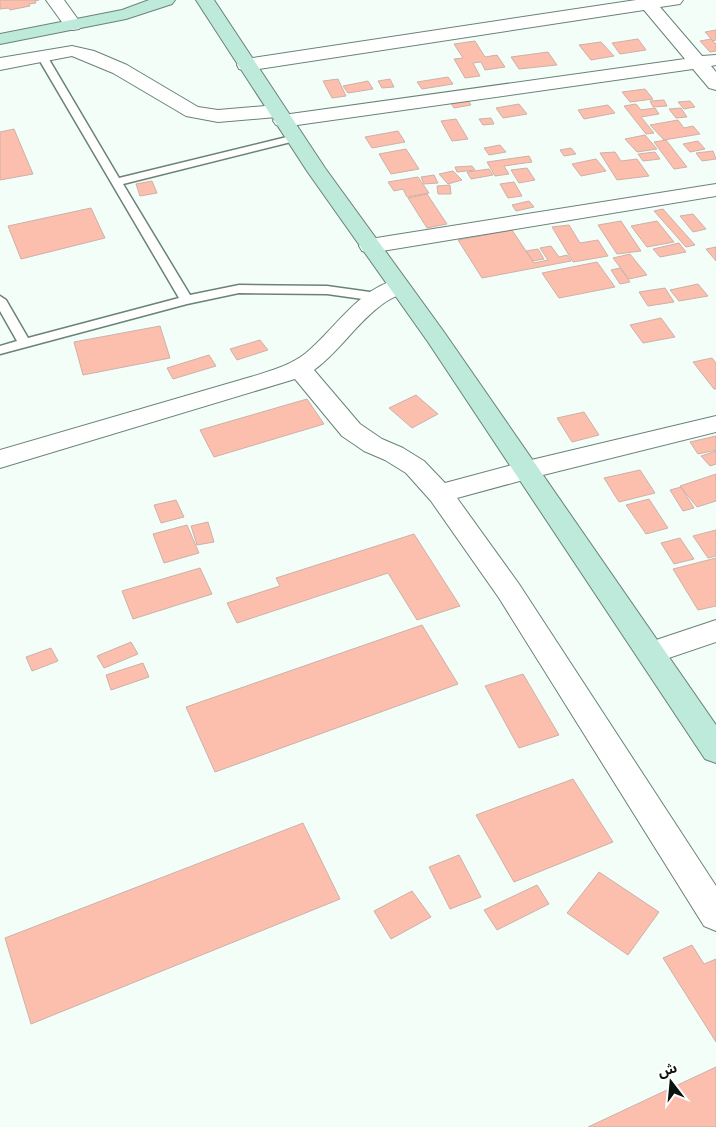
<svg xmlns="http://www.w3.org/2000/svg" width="716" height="1127" font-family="Figtree,'Noto Sans Arabic',sans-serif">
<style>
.building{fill:#fcbead;stroke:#cdb1a9}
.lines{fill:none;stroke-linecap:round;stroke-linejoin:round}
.lane-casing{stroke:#6a8376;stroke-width:3}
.street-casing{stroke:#6a8376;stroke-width:2}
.secondary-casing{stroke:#6a8376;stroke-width:2}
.lane{fill:#fff;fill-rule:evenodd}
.street{fill:#fff;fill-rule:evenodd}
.secondary{fill:#bdeada;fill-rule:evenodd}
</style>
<rect width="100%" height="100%" fill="#f3fef8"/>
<!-- building -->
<path class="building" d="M0,0H39L35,1L36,3L29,4L30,6L10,10L9,8L0,9Z
M716,30V40L713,41L705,32Z
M638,39L646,50L620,54L612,43Z
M711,39L716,44V51L710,52L700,41Z
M475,41L485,57L497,55L505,67L485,70L481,62L473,63L480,76L465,78L454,59L463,58L454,44Z
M601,42L614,56L591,60L579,45Z
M548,52L557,65L519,69L511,57Z
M448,77L453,84L422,89L417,82Z
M338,79L346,96L332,98L323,81Z
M390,79L394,87L382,88L378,81Z
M368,81L373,89L348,93L343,86Z
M645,89L653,99L630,102L622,92Z
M466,97L471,105L454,108L449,100Z
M664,100L667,106L653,107L650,101Z
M690,101L695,107L684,109L678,102Z
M519,104L527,114L503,118L496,108Z
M636,104L641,110L655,108L659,114L641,117L654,133L646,134L624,106Z
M608,105L615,113L584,119L578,110Z
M681,108L687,117L676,118L669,109Z
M491,118L494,124L483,125L479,119Z
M456,119L468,139L452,141L441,121Z
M678,120L684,128L693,126L700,134L664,140L650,125Z
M14,129L33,174L0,180V132Z
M398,131L405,142L372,148L365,137Z
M645,135L657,149L637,152L625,139Z
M666,140L687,167L674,169L654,142Z
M698,141L705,149L690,152L683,144Z
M500,145L506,152L489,155L484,148Z
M571,148L576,154L564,156L560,150Z
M406,149L419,169L391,174L379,154Z
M713,151L716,159L702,161L696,153Z
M615,152L621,161L637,159L649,176L617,180L600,153Z
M655,152L660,159L643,161L638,154Z
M529,156L532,162L504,166L509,174L495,176L487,162Z
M596,159L606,171L581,176L572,164Z
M472,166L475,170L457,172L455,167Z
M527,168L535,180L519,183L511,170Z
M489,169L493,175L471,179L467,172Z
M453,171L462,180L448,184L439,174Z
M434,175L438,183L424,184L421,177Z
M418,177L429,193L407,197L403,189L394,191L388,182Z
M152,181L157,193L140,196L136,184Z
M514,182L522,196L508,198L500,184Z
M450,185L451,194H438L437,186Z
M427,194L447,224L427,228L408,198Z
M529,201L534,207L516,211L512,205Z
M91,208L105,238L21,259L8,226Z
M663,209L695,245L686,247L654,211Z
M693,214L706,229L693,232L680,216Z
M621,221L641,251L617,254L598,225Z
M657,221L674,242L647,247L631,226Z
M569,225L580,243L598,240L608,256L573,262L552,227Z
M512,230L534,263L548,260L540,248L551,246L559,257L567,255L571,261L482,278L458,240Z
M679,243L686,252L660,257L653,249Z
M716,247V261L706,249Z
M538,249L544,259L533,261L526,251Z
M630,254L647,275L629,279L613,258Z
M597,262L615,287L559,298L542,273Z
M620,268L630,282L620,284L611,270Z
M698,284L708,296L679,301L670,290Z
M665,288L674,302L648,306L639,292Z
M661,318L675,337L643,343L630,325Z
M160,326L170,358L83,375L74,342Z
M260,340L268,350L237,360L230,349Z
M209,355L216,366L173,379L167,368Z
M712,358L716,363V389H714L693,362Z
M416,395L438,414L412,428L389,408Z
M307,399L324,424L214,457L200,430Z
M584,412L599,435L572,442L557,418Z
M716,436V450L698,454L690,442Z
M716,451V464L710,466L701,456Z
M640,470L655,493L619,502L604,478Z
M716,474V501L697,507L680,486Z
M681,487L694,508L683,511L670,490Z
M649,499L668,528L646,534L626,505Z
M176,500L184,517L161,523L154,505Z
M208,522L214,542L197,545L191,526Z
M187,525L199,553L164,563L153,534Z
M716,530V556L708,558L693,536Z
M414,534L460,606L417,620L388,573L237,623L227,603L280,586L276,578Z
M680,538L694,559L674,564L661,543Z
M716,558V606L698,610L673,569Z
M200,568L212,594L133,619L122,591Z
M422,625L458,684L215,772L186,707Z
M131,642L138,654L104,668L97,656Z
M51,648L58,661L32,671L26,657Z
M143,663L149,677L111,690L106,675Z
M523,674L559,735L519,748L485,686Z
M573,779L613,842L514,882L476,815Z
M303,823L340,899L31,1024L5,938Z
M459,855L481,897L450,909L429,867Z
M599,872L659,912L628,955L567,913Z
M537,885L549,904L497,930L484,910Z
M412,891L431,917L391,939L374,911Z
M692,945L704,964L716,959V1042L663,958Z
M716,1067V1127H588Z"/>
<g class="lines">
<defs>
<path id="lane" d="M42,53L47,56L119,178L295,135L300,138L299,140L123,184L190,295L239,285L327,286L377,293L381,294L383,297L381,300L377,301L327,294L239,293L187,304L0,354V346L17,341L0,311V296L6,300L28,338L179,298L37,56Z"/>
<path id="street" d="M46,0H64L82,25L79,29L73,30L67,29Z
M636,0H683L680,4L660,7L702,56L716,55V65L711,66L716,72V90L709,88L693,69L283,127L276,125L273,121L276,117L283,115L685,59L644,10L246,71L239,69L237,65L239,61L246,59Z
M72,46L94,51L127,65L198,107L218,110L276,105L283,107L286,111L283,115L276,117L218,122L186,116L113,73L72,56L0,70V58Z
M716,184V196L370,253L362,251L359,246L362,241L370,239Z
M398,279L406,281L409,286C403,295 392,297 384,303C357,322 340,351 314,370L360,424L382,439L403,448L424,461L445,483L527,461L716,416V432L527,479L457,498L519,584L716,886V931L704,926L499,598L431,501L406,473L385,460L364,451L342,436L295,379L0,468V450L254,376C273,370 291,365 306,353C337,327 357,290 398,279Z
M716,620V642L651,664L641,661L636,653L641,645Z"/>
<path id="secondary" d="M149,0H175L172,4L126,19L0,44V34L122,10Z
M196,0H214L325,168L444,332L716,725V763L705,759L428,342L307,171Z"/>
</defs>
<!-- lane casing -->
<use href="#lane" class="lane-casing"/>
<!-- street casing -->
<use href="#street" class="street-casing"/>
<!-- secondary casing -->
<use href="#secondary" class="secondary-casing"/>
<!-- lane -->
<use href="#lane" class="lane"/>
<!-- street -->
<use href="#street" class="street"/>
<!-- secondary -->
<use href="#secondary" class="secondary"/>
</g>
<!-- north arrow -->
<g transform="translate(671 1082) rotate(344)" stroke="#ffffff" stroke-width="4" paint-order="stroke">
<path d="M0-4L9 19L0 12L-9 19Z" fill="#0b140f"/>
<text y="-8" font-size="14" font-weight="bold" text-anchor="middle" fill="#0b140f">ش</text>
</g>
</svg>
